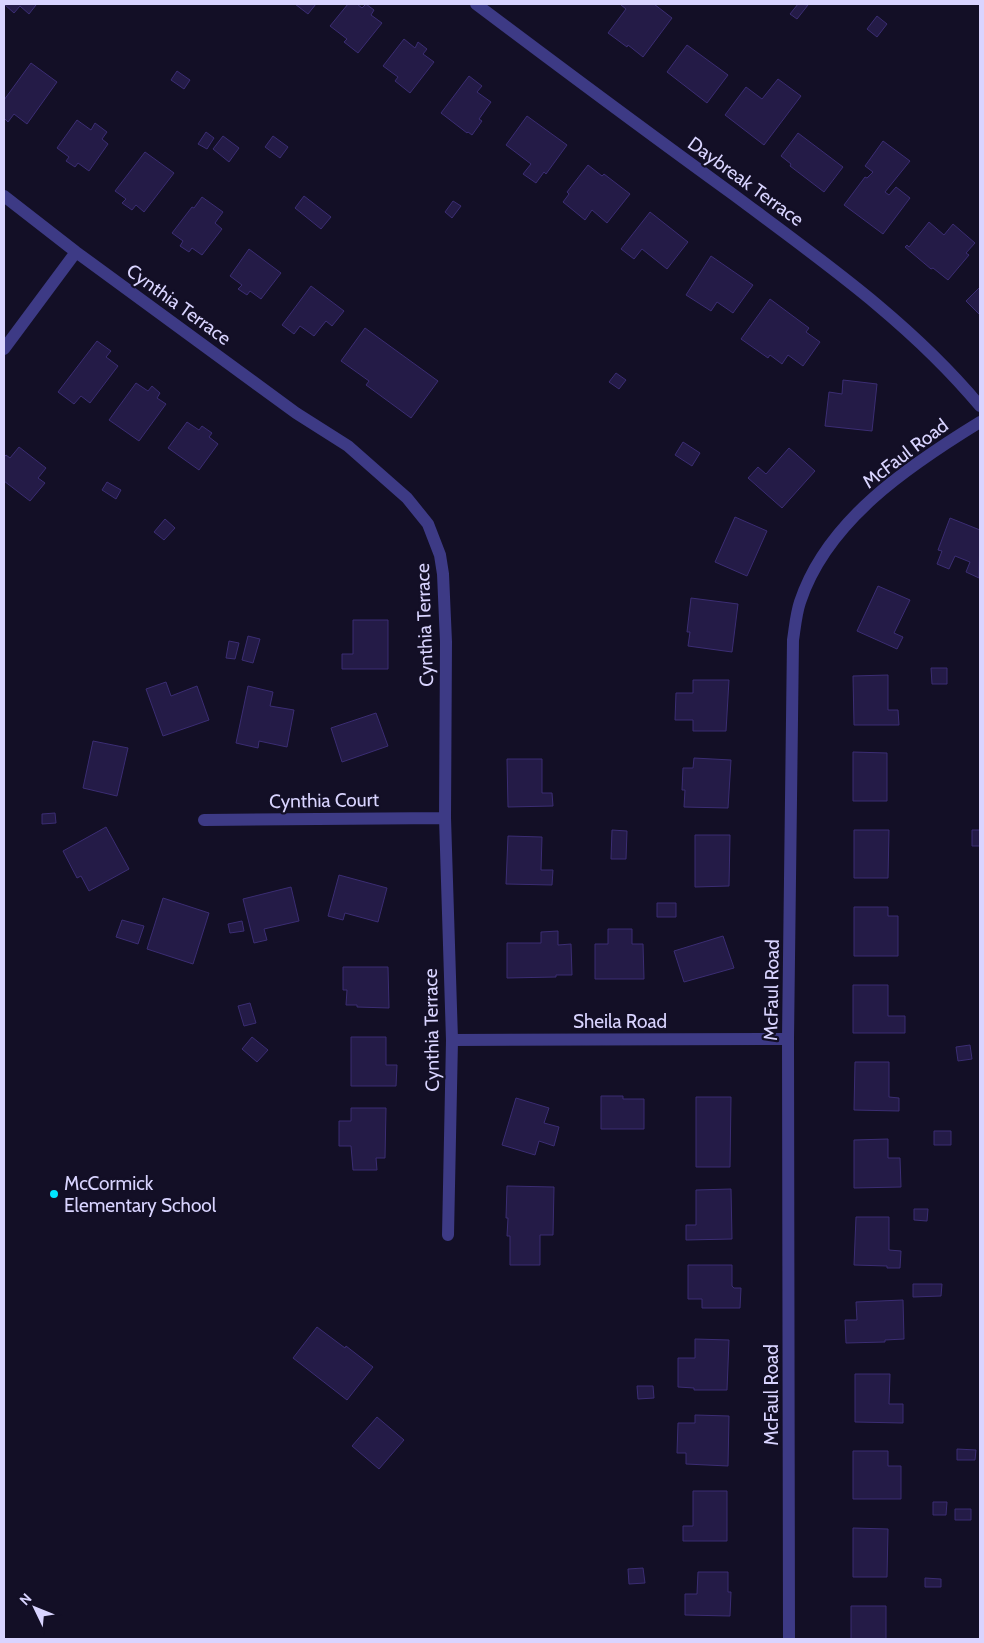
<svg xmlns="http://www.w3.org/2000/svg" width="984" height="1643" font-family="Cabin,sans-serif">
<style>
.building{fill:#241b47;stroke:#3b2d73}
.lines{fill:none;stroke-linecap:round;stroke-linejoin:round}
.minor{stroke:#3d3a85;stroke-width:12}
.poi-dot{fill:#00e5ff;stroke:#130f26;stroke-width:2}
.labels{text-anchor:middle;stroke-width:4.5;stroke-linejoin:round;paint-order:stroke}
.street-label{font-size:19px;fill:#d9d4ff;stroke:#130f26}
.poi-label{font-size:19px;fill:#d9d4ff;stroke:#130f26;text-anchor:start}
</style>
<rect width="100%" height="100%" fill="#130f26"/>
<!-- building -->
<path class="building" d="M4,4H34L36,5L29,14L20,6L14,13Z
M295,4H316L308,14Z
M348,4H357L362,8L366,4L374,10L371,15L382,23L358,53L344,42L347,39L330,26Z
M621,4H654L672,18L643,57L628,45L627,47L608,33L626,9L621,5Z
M798,4L808,5L797,19L790,14Z
M877,16L887,24L877,37L867,29Z
M404,39L415,48L418,42L427,49L423,54L434,62L410,93L395,81L398,77L383,66Z
M687,45L728,75L707,103L667,72Z
M31,63L57,82L27,124L14,114L8,122L4,118V100Z
M177,71L190,80L184,89L171,80Z
M469,76L482,86L477,92L491,102L479,119L482,121L472,135L468,132L467,133L441,113Z
M778,79L801,96L764,145L725,115L746,87L762,99Z
M527,116L567,145L546,174L544,172L536,183L523,174L531,164L506,145Z
M77,120L91,130L95,123L107,132L102,139L108,144L89,171L78,163L75,167L66,161L69,157L57,148Z
M206,132L214,138L207,149L198,144Z
M798,133L843,167L824,192L790,166L791,164L781,156Z
M223,136L239,148L229,162L213,149Z
M273,136L288,147L280,158L265,147Z
M883,141L910,161L885,192L889,195L896,187L910,198L883,234L844,205L865,177L867,178L873,172L865,166Z
M145,152L174,173L144,212L136,205L132,210L122,203L126,199L115,191Z
M588,165L602,176L604,174L630,194L607,223L592,210L585,220L563,202L569,194L567,192Z
M304,196L331,217L321,229L295,208Z
M202,197L223,212L215,223L222,229L202,255L192,248L189,252L180,246L183,241L172,233L192,207L194,208Z
M453,201L461,206L452,218L445,212Z
M650,212L688,242L667,269L642,249L634,259L621,249Z
M929,222L944,235L953,224L975,243L966,253L969,255L948,280L933,268L931,269L905,247L907,245L909,247Z
M249,249L281,273L261,299L250,291L247,295L238,289L242,285L230,276Z
M711,256L753,285L733,313L717,302L711,311L686,295Z
M311,286L344,311L332,326L326,321L314,336L300,326L294,334L282,325Z
M980,287V315L966,301Z
M770,299L809,328L806,332L820,342L803,366L788,355L782,364L770,355L768,358L741,339Z
M365,328L438,381L411,418L366,385L369,381L341,361Z
M97,341L111,351L106,357L118,366L90,403L81,396L74,404L58,392Z
M616,373L626,380L619,389L609,382Z
M843,380L877,384L872,431L825,426L829,392L842,394Z
M136,383L148,391L152,386L160,393L157,398L166,404L139,441L109,420Z
M187,422L199,430L202,426L212,433L209,437L218,444L199,470L168,448Z
M683,442L700,453L692,466L675,455Z
M19,447L46,468L38,478L45,483L30,501L4,481V457L6,455L10,458Z
M789,448L815,471L782,508L748,478L758,467L766,474Z
M107,482L121,490L116,499L102,490Z
M735,517L767,531L747,576L715,562Z
M950,518L980,530L979,578L966,572L970,562L955,556L949,569L937,564L942,551L938,550Z
M165,519L175,528L164,540L154,532Z
M878,586L910,600L894,633L903,637L897,649L857,631Z
M691,598L738,604L732,652L688,646L690,632H687Z
M353,620H388V669H342V654H353Z
M248,636L260,639L253,663L242,660Z
M229,641L239,643L235,659L226,658Z
M931,668H947V684H932Z
M888,675V710H898L899,725H854L853,676Z
M693,680H729L726,731H693V720H675L676,693H693Z
M166,682L171,696L197,686L209,720L163,736L146,689Z
M248,686L273,692L270,706L294,710L287,747L259,741L258,748L236,743Z
M376,713L388,746L342,762L331,728Z
M93,741L128,748L117,796L83,788Z
M853,752L887,753V801H853Z
M694,758L731,760L728,808L684,807L685,790H682L683,768H693Z
M507,759H542V793H552L553,806L508,807Z
M55,813L56,823L42,824V814Z
M106,827L129,869L89,891L81,876L77,878L63,851Z
M612,830L627,831L626,859H611Z
M854,830H889L888,878H854Z
M972,830H980V846H972Z
M695,835H730L729,886L695,887Z
M508,836L542,837L541,870H553L552,885L506,884Z
M339,875L387,888L378,922L345,913L343,920L328,916Z
M291,887L299,921L264,929L267,940L254,943L243,899Z
M163,898L209,913L193,964L147,949Z
M657,903H676V917H657Z
M854,907H888V916H898V956H854Z
M122,920L144,926L138,944L116,937Z
M242,921L244,931L230,933L228,924Z
M608,929H632V944H643L644,979H595V944H608Z
M558,931V945L571,944L572,975H556V977L507,978V943H541V932Z
M723,936L734,968L684,982L674,951Z
M343,967H388L389,1008L357,1007V1005H346L347,990H343Z
M853,985H888V1016H905V1033H853Z
M250,1003L256,1023L244,1026L238,1006Z
M252,1037L268,1050L257,1062L242,1049Z
M351,1037H386V1065H397L396,1086H351Z
M970,1045L972,1059L958,1061L956,1047Z
M855,1062H889V1097L899,1098V1111L854,1110Z
M601,1096H623V1099H644V1129H601Z
M696,1097H731L730,1167H696Z
M516,1098L549,1108L544,1123L559,1127L554,1146L539,1141L535,1155L502,1145Z
M351,1108H386L385,1158H376L377,1170H353L351,1146H339V1121H351Z
M934,1131H951V1145H934Z
M888,1139V1158H900L901,1187L854,1188V1140Z
M507,1186L554,1187L553,1235H540V1265H510V1236H507L508,1218H506Z
M731,1189L732,1239L686,1240V1225H696V1190Z
M914,1209H928L927,1221L914,1220Z
M856,1217H889V1250L901,1251L900,1268H887V1266L854,1265Z
M688,1265H732V1286L734,1288H741L740,1308H702V1299H688Z
M913,1284H942L941,1296L913,1297Z
M903,1300L904,1339L885,1340V1342L846,1343L845,1320H857L856,1302Z
M317,1327L345,1348L346,1346L373,1367L347,1400L293,1358Z
M695,1339L729,1340L727,1390H694V1388L678,1387V1358H695Z
M855,1374H890L889,1404H903V1423L855,1422Z
M637,1386H653L654,1398L638,1399Z
M695,1415L729,1416L728,1466L686,1464V1453H677L678,1423H695Z
M377,1417L404,1440L379,1469L352,1446Z
M957,1449L976,1450L975,1460H957Z
M853,1451H888V1466H901V1499H853Z
M693,1491H727V1541H683V1526H693Z
M933,1502H947L946,1515H933Z
M955,1509H971V1520H955Z
M853,1528L888,1529L887,1577H853Z
M643,1568L645,1583L629,1584L628,1569Z
M698,1572H728V1592H731L730,1616L685,1615V1594H697Z
M925,1578L941,1579V1587H925Z
M851,1606H886V1639H851Z"/>
<g class="lines">
<!-- minor -->
<path class="minor" d="M476,4C561,68 647,132 734,195C821,260 910,322 980,406
M4,196L76,252L296,413L348,446L407,498L428,524L440,555L443,574L446,642L445,818L452,1040L448,1235
M4,349L76,252
M204,820L445,818
M452,1040L788,1039
M789,1639L788,1039L793,640C795,627 796,614 800,602C827,520 910,465 980,422"/>
</g>
<!-- markers -->
<circle class="poi-dot" cx="54" cy="1194" r="5"/>
<g class="labels">
<!-- street labels -->
<g class="street-label">
<text transform="translate(746 181) rotate(36)" y="7">Daybreak Terrace</text>
<text transform="translate(179 304) rotate(36)" y="7">Cynthia Terrace</text>
<text transform="translate(905 453) rotate(-37)" y="7">McFaul Road</text>
<text transform="translate(424 625) rotate(-92)" y="7">Cynthia Terrace</text>
<text transform="translate(324 800) rotate(-1)" y="7">Cynthia Court</text>
<text transform="translate(771 990) rotate(-89)" y="7">McFaul Road</text>
<text x="620" y="1028">Sheila Road</text>
<text transform="translate(431 1030) rotate(-91)" y="7">Cynthia Terrace</text>
<text transform="translate(771 1395) rotate(-90)" y="7">McFaul Road</text>
</g>
<!-- poi labels -->
<g class="poi-label">
<text x="64" y="1190">McCormick<tspan x="64" dy="22">Elementary School</tspan></text>
</g>
</g>
<!-- border -->
<rect width="984" height="1643" fill="none" stroke="#d9d4ff" stroke-width="10"/>
<!-- north arrow -->
<g transform="translate(35 1608) rotate(313)" stroke="#130f26" stroke-width="4" paint-order="stroke">
<path d="M0-4L9 19L0 12L-9 19Z" fill="#d9d4ff"/>
<text y="-8" font-size="14" font-weight="bold" text-anchor="middle" fill="#d9d4ff">N</text>
</g>
</svg>
